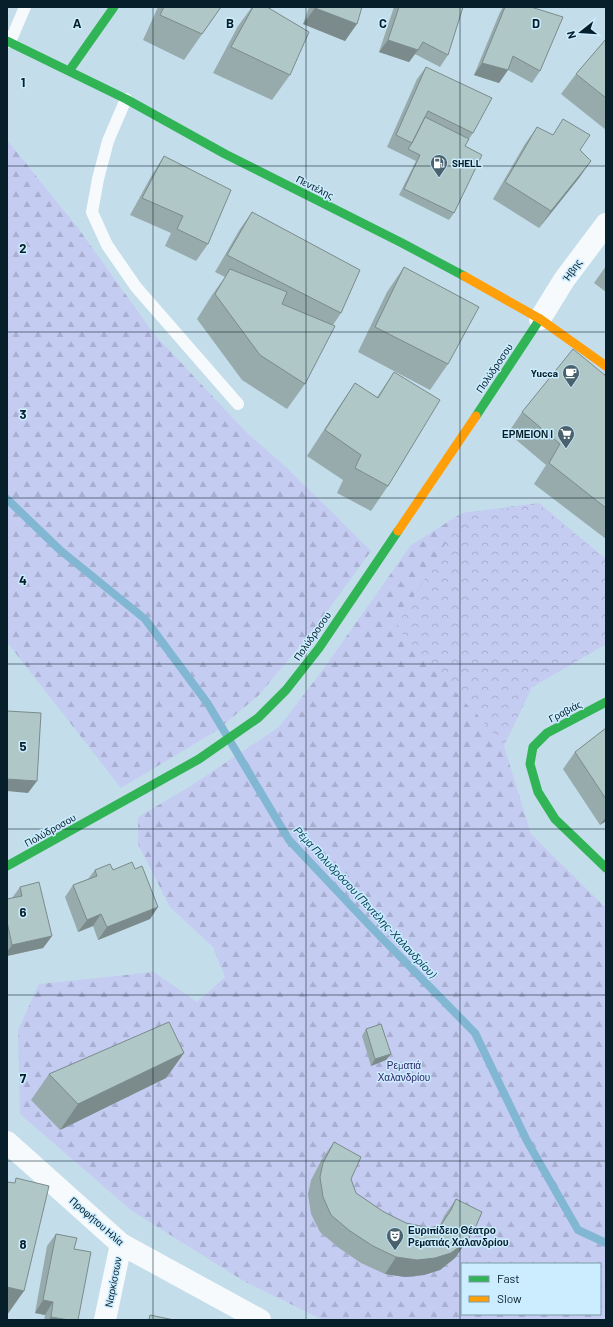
<svg xmlns="http://www.w3.org/2000/svg" width="613" height="1327" font-family="Barlow,sans-serif">
<style>
.forest{fill:url(#forest-firs);fill-rule:evenodd}
.park{fill:url(#park-crowns)}
.lines{fill:none;stroke-linecap:round;stroke-linejoin:round}
.stream{stroke:#81b7d2;stroke-width:8}
.lane{stroke:#f6fafc;stroke-width:12}
.street{stroke:#f6fafc;stroke-width:22}
.fast{stroke:#30b455;stroke-width:9}
.slow{stroke:#ff9f0a;stroke-width:9}
.wall{fill:#97abac}
.shaded-wall{fill:#7b8b8c}
.building{fill:#b0c7c8;stroke:#7b8b8c}
.grid{fill:none;stroke:#071f2a;stroke-width:1;stroke-opacity:0.55}
.labels{text-anchor:middle;stroke-width:3;stroke-linejoin:round;paint-order:stroke}
.poi-label{font-size:10px;font-weight:bold;fill:#071f2a;stroke:#cbedff;text-anchor:start}
.street-label{font-size:10px;fill:#071f2a;stroke:#cbedff}
.park-label{font-size:10px;fill:#322164;stroke:#cbedff}
.water-label{font-size:11px;font-style:italic;fill:#003c52;stroke:#cbedff}
.grid-label{font-size:13px;text-anchor:middle;font-weight:bold;fill:#071f2a;stroke:#cbedff;stroke-width:3;stroke-linejoin:round;paint-order:stroke}
</style>
<defs>
<pattern id="forest-firs" width="22" height="20" patternUnits="userSpaceOnUse"><rect width="22" height="20" fill="#c5ccf2"/><path d="M5 1l3.5 6h-7zM16 11l3.5 6h-7z" fill="#a8afd0"/></pattern>
<pattern id="park-crowns" width="20" height="18" patternUnits="userSpaceOnUse"><rect width="20" height="18" fill="#c5ccf2"/><path d="M2 6a3 3 0 1 1 6 0M12 15a3 3 0 1 1 6 0" fill="none" stroke="#a8afd0"/></pattern>
</defs>
<rect width="100%" height="100%" fill="#c4ddea"/>
<!-- forest -->
<path class="forest" d="M7,140L78,228L154,334L247,433L286,467L371,551L318,624L259,695L216,731L121,788L7,642Z
M539,503L606,559V644L532,687L504,746L531,834L606,908V1320H323L242,1280L132,1211L20,1114L18,1030L39,984L154,972L197,1002L225,977L213,947L170,907L138,844V817L189,787L279,727L322,671L411,545L462,513ZM462,1264H600V1314H462Z"/>
<!-- park -->
<path class="park" d="M538,504L606,560V644L532,687L504,745L396,627L463,514Z"/>
<g class="lines">
<!-- stream -->
<path class="stream" d="M7,499L60,550L145,619L208,704L289,840L373,929L475,1033L527,1141L578,1230L606,1243"/>
<!-- lane -->
<path class="lane" d="M10,42L25,7
M126,99L108,141L98,179L92,212L107,245L136,287L238,404"/>
<!-- street -->
<path class="street" d="M540,319L564,280L606,224
M7,1142L121,1244L260,1320
M105,1320L121,1244"/>
<!-- fast -->
<path class="fast" d="M7,41L126,99L225,154L402,243L464,276
M69,71L114,7
M476,416L540,319
M606,702L547,733L533,747L530,764L538,792L555,819L606,868
M7,866L199,759L258,718L286,690L319,648L398,531"/>
<!-- slow -->
<path class="slow" d="M464,276L540,319L606,366
M398,531L476,416"/>
</g>
<!-- wall -->
<path class="wall" d="M158,7H221L184,60L143,40Z
M252,7H267L290,75L272,100L213,73L238,26Z
M309,7H362L345,41L303,24Z
M394,7H463L448,55L440,67L415,54L409,62L379,52Z
M503,7H531L540,71L532,83L508,70L499,83L474,75L500,12Z
M606,39V130L561,94L576,74Z
M426,67L473,133L469,139L465,146L454,213L449,220L399,195L416,161L387,147L417,79Z
M537,127L580,150L591,161L579,178L539,228L493,199L525,144Z
M164,156L208,244L196,261L165,246L171,233L130,215L153,173Z
M252,212L341,313L333,325L305,384L287,409L242,380L197,319L212,295L225,277L215,272L240,229Z
M606,266V292L594,283Z
M404,267L448,364L430,390L358,352L387,292Z
M394,372L388,486L371,511L337,493L343,480L307,456L338,408L355,383L377,397Z
M606,376V539L534,484L546,465L508,433L522,412Z
M606,728V821L600,825L563,769L575,752Z
M135,869L158,907L150,919L98,940L93,926L78,932L65,897L73,885L88,879L95,870H113Z
M20,887L52,936L43,948L7,956V899L12,898Z
M366,1029L391,1054L386,1060L371,1066L362,1036Z
M184,1053L166,1078L60,1130L31,1100L49,1074Z
M334,1142L356,1193L384,1212L406,1223L430,1228L440,1225L444,1216L456,1199L455,1258L440,1270L424,1275L405,1277L385,1274L361,1263L339,1248L320,1232L311,1214L308,1194L311,1180L322,1159Z
M56,1234L74,1249L78,1320H44L45,1315L35,1313L47,1246Z"/>
<!-- shaded-wall -->
<path class="shaded-wall" d="M315,8L357,24L345,41L303,24Z
M388,40L418,50L409,62L379,52Z
M482,63L508,70L499,83L474,75Z
M591,161L579,178L539,228L551,211Z
M7,779L37,781L28,793L7,791Z
M606,817V821L600,825Z
M158,907L150,919L98,940L107,927Z
M101,914L93,926L78,932L87,920Z
M52,936L43,948L7,956V952L12,945Z
M184,1053L166,1078L60,1130L78,1104Z
M391,1054L386,1060L371,1066L375,1059Z
M467,1241L455,1258L440,1270L424,1275L405,1277L385,1274L396,1257Z
M7,1287L24,1291L7,1315Z
M43,1300L53,1302L45,1315L35,1313Z
M51,1317L69,1320H48Z"/>
<!-- building -->
<path class="building" d="M164,7H221L202,34L160,15Z
M253,7H267L309,32L290,75L231,47Z
M315,7H362L357,24L315,8Z
M399,7H463L448,55L423,42L418,50L388,40Z
M505,7H531L563,17L540,71L513,56L508,70L482,63Z
M606,39V98L576,74Z
M426,67L492,98L473,133L428,111L412,143L396,135Z
M425,117L469,139L465,146L482,155L454,213L404,189L420,155L408,149L412,143Z
M563,119L590,135L580,150L591,161L551,211L505,182L537,127L553,135Z
M164,156L231,190L208,244L177,229L183,216L142,198Z
M252,212L360,270L341,313L227,255Z
M404,267L479,307L448,364L375,327Z
M230,269L287,292L282,304L335,326L305,384L260,355L215,294Z
M573,349L606,376V508L549,463L560,444L522,412Z
M394,372L440,400L388,486L355,468L361,455L325,430L355,383L378,398Z
M7,711L41,713L37,781L7,779Z
M606,728V799L575,752Z
M132,862L135,869L142,866L158,907L107,927L101,914L87,920L73,885L97,876L95,870L110,864L113,870Z
M39,882L52,936L12,945L7,922V899L22,896L20,887Z
M169,1022L184,1053L78,1104L49,1074Z
M381,1024L391,1054L375,1059L366,1029Z
M334,1142L361,1157L351,1179L356,1193L384,1212L406,1223L430,1228L441,1225L451,1210L456,1199L482,1212L476,1226L467,1241L451,1253L435,1258L417,1260L396,1257L373,1246L350,1231L331,1215L323,1197L320,1177L323,1163Z
M16,1178L49,1186L24,1291L7,1287V1182L15,1183Z
M56,1234L77,1238L74,1249L91,1252L78,1320H69L51,1317L53,1302L43,1300Z
M150,1315L174,1320H149Z"/>
<!-- grid -->
<path class="grid" d="M153,7V1320M306,7V1320M460,7V1320M7,166H606M7,332H606M7,498H606M7,664H606M7,829H606M7,995H606M7,1161H606"/>
<!-- icons -->
<defs>
<symbol id="fuel-pin" viewBox="-11 -11 22 30"><path d="M0 17L-7.5 6A9.5 9.5 0 1 1 7.5 6Z" fill="#49626d" stroke="#cbedff"/><path d="M-5.5-6h7V0h2V4h1.3V-2.5L3-4.5l.8-.8L6-3V5H2.5V1h-1V6h-7ZM-4.2-4.7v3.2H.2V-4.7Z" fill="#fff"/></symbol>
<symbol id="cafe-pin" viewBox="-11 -11 22 30"><path d="M0 17L-7.5 6A9.5 9.5 0 1 1 7.5 6Z" fill="#49626d" stroke="#cbedff"/><path d="M-5.5-4.5H6V0H3Q3 3.5 0 3.5H-2.5Q-5.5 3.5-5.5 0ZM3-3.2v2h1.7v-2ZM-6 4.5H4V6H-6Z" fill="#fff"/></symbol>
<symbol id="supermarket-pin" viewBox="-11 -11 22 30"><path d="M0 17L-7.5 6A9.5 9.5 0 1 1 7.5 6Z" fill="#49626d" stroke="#cbedff"/><path d="M-6-5.5h2.5l.6 2H6L4.5 2H-2.5L-4.4-4H-6ZM-1.5 3.2a1.3 1.3 0 1 0 .1 0ZM3 3.2a1.3 1.3 0 1 0 .1 0Z" fill="#fff"/></symbol>
<symbol id="theatre-pin" viewBox="-11 -11 22 30"><path d="M0 17L-7.5 6A9.5 9.5 0 1 1 7.5 6Z" fill="#49626d" stroke="#cbedff"/><path d="M-5-5.5Q0-4 5-5.5V0Q5 5 0 6Q-5 5-5 0ZM-3.3-2.5H-1v1.5H-3.3ZM1-2.5H3.3v1.5H1ZM-2.8 1Q0 5.5 2.8 1Z" fill="#fff"/></symbol>
</defs>
<g fill-rule="evenodd">
<use href="#fuel-pin" x="429" y="153" width="20" height="27"/>
<use href="#cafe-pin" x="561" y="363" width="20" height="27"/>
<use href="#supermarket-pin" x="556" y="424" width="20" height="27"/>
<use href="#theatre-pin" x="385" y="1226" width="20" height="27"/>
</g>
<g class="labels">
<!-- poi labels -->
<g class="poi-label">
<text x="452" y="167">SHELL</text>
<text x="558" y="377" text-anchor="end">Yucca</text>
<text x="553" y="438" text-anchor="end">ΕΡΜΕΙΟΝ Ι</text>
<text x="408" y="1234">Ευριπίδειο Θέατρο<tspan x="408" dy="12">Ρεματιάς Χαλανδρίου</tspan></text>
</g>
<!-- street labels -->
<g class="street-label">
<text transform="translate(315 187) rotate(27)" y="4">Πεντέλης</text>
<text transform="translate(572 270) rotate(-54)" y="4">Ήβης</text>
<text transform="translate(494 368) rotate(-56)" y="4">Πολύδροσου</text>
<text transform="translate(312 636) rotate(-55)" y="4">Πολύδροσου</text>
<text transform="translate(565 711) rotate(-27)" y="4">Γραβιάς</text>
<text transform="translate(50 830) rotate(-29)" y="4">Πολύδροσου</text>
<text transform="translate(97 1221) rotate(41)" y="4">Προφήτου Ηλία</text>
<text transform="translate(113 1282) rotate(-79)" y="4">Ναρκίσσων</text>
</g>
<!-- park labels -->
<g class="park-label">
<text x="404" y="1069">Ρεματιά<tspan x="404" dy="12">Χαλανδρίου</tspan></text>
</g>
<!-- water labels -->
<g class="water-label">
<text transform="translate(365 902) rotate(47)" y="4">Ρέμα Πολυδρόσου (Πεντέλης-Χαλανδρίου)</text>
</g>
</g>
<g class="grid-label">
<text x="77" y="28">A</text>
<text x="230" y="28">B</text>
<text x="383" y="28">C</text>
<text x="536" y="28">D</text>
<text x="23" y="87">1</text>
<text x="23" y="253">2</text>
<text x="23" y="419">3</text>
<text x="23" y="585">4</text>
<text x="23" y="751">5</text>
<text x="23" y="917">6</text>
<text x="23" y="1083">7</text>
<text x="23" y="1249">8</text>
</g>
<!-- border -->
<rect width="613" height="1327" fill="none" stroke="#071f2a" stroke-width="16"/>
<!-- legend -->
<rect x="461" y="1263" width="140" height="52" fill="#cbedff" stroke="#7d9baa"/>
<rect x="469" y="1276" width="20" height="6" fill="#30b455" stroke="#7d9baa"/>
<text x="497" y="1283" font-size="12" fill="#071f2a">Fast</text>
<rect x="469" y="1296" width="20" height="6" fill="#ff9f0a" stroke="#7d9baa"/>
<text x="497" y="1303" font-size="12" fill="#071f2a">Slow</text>
<!-- north arrow -->
<g transform="translate(581 32) rotate(253)" stroke="#cbedff" stroke-width="3" paint-order="stroke">
<path d="M0-3L7 15L0 10L-7 15Z" fill="#071f2a"/>
<text y="-6" font-size="11" font-weight="bold" text-anchor="middle" fill="#071f2a">N</text>
</g>
</svg>
